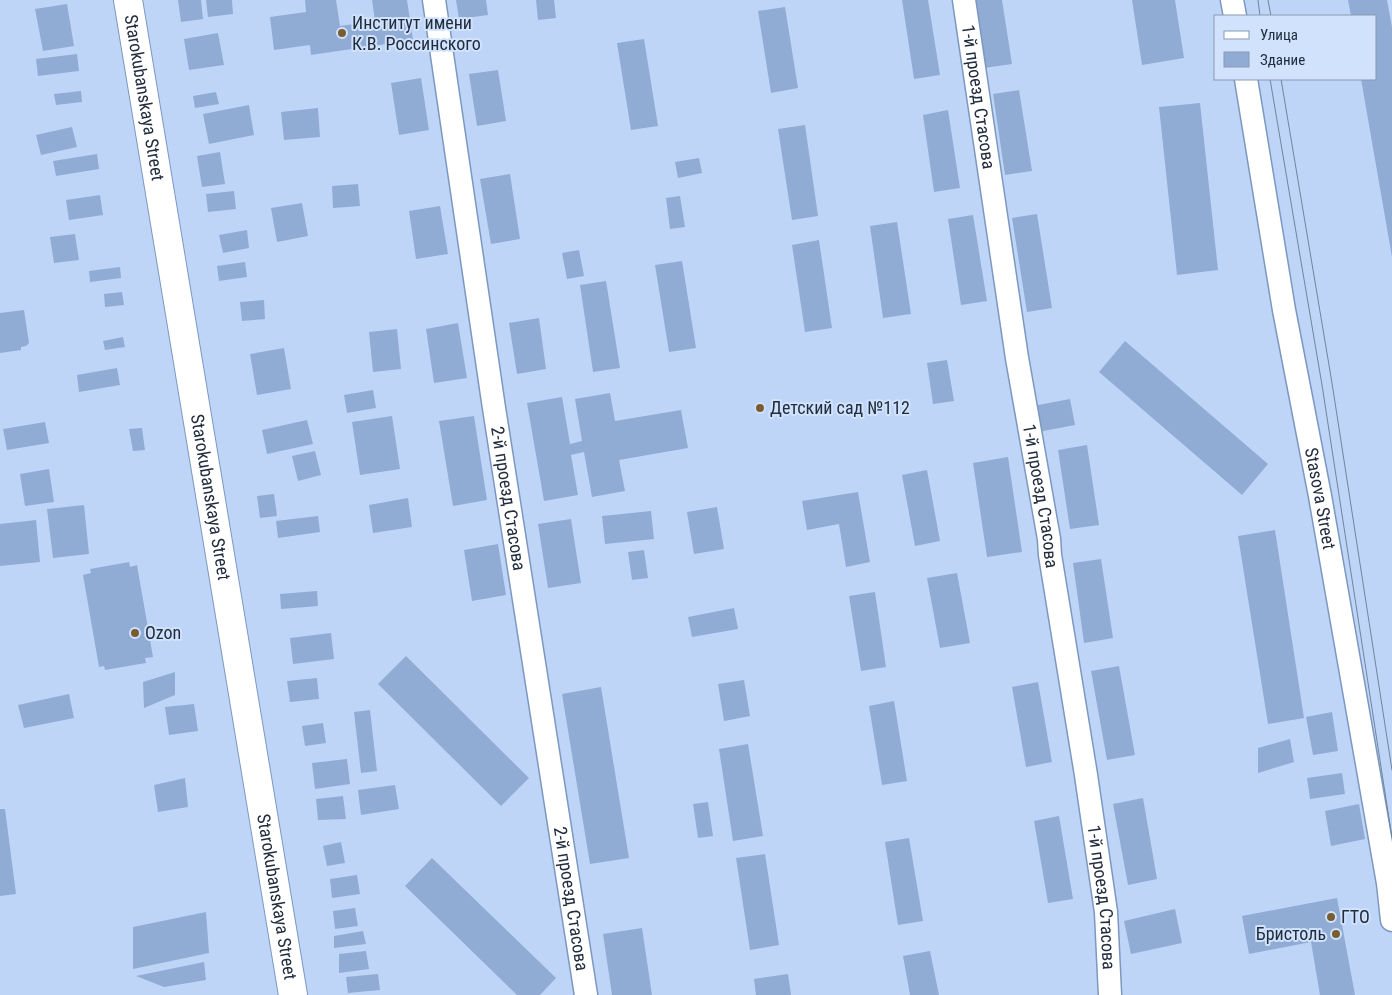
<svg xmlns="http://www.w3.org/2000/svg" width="1392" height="995" font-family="'Roboto Condensed',sans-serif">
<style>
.building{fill:#90acd5}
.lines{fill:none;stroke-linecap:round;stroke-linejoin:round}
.street-casing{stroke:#7c97c0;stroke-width:25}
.secondary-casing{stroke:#7c97c0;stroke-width:30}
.street{stroke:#fff;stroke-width:22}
.secondary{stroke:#fff;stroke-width:28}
.tram{stroke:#72839d;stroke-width:1}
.poi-dot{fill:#795d30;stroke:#d0e2fc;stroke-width:2}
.labels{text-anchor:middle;stroke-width:4;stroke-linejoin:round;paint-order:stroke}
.poi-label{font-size:18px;fill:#212c3d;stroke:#d0e2fc;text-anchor:start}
.street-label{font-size:18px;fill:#212c3d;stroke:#d0e2fc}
</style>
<rect width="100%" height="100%" fill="#bed5f8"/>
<!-- building -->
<path class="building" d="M178,0H201L203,19L181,22Z
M206,0H232L233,14L208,17Z
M305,0H336L340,26L375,21L372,0H407L413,40L311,55L310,45L274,50L270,17L306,12Z
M456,0H486L488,15L459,19Z
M536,0H554L556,18L538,20Z
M902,0H928L940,75L914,79Z
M973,0H1002L1012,64L984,68Z
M1132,0H1175L1184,58L1142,65Z
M1348,0H1387L1392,27V257L1361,79H1376V16H1351Z
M67,4L74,46L43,51L35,9Z
M785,7L798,88L771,93L758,11Z
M218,33L224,65L189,70L184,39Z
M644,39L658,126L631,130L617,43Z
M77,54L79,71L38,76L36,59Z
M498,70L506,121L477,126L469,74Z
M421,78L429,130L399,135L391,83Z
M1019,90L1032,171L1005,175L993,94Z
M81,91L82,102L56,105L54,94Z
M216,92L219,104L195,108L193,96Z
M1200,103L1218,270L1177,275L1159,107Z
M249,105L254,135L209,144L203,114Z
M318,108L320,137L284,140L281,112Z
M948,110L960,188L934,192L923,115Z
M805,125L818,216L792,220L778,129Z
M72,127L77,147L41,155L36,135Z
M220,152L225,184L202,187L197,156Z
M97,154L99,169L56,176L53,161Z
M699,158L702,173L678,178L675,162Z
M510,174L520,239L491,244L480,179Z
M358,184L360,206L333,208L332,186Z
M234,191L236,209L208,212L206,194Z
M100,195L103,215L69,220L66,200Z
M680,196L685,227L670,229L666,198Z
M302,203L308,236L277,242L271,208Z
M440,206L448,254L416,259L409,211Z
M1037,214L1052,308L1027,312L1012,218Z
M973,215L987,301L961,305L948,219Z
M897,222L911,314L883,318L870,226Z
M247,230L249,248L223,253L219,235Z
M75,234L79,260L54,263L50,237Z
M819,240L832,328L805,332L792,245Z
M579,250L584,276L567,279L562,253Z
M682,261L696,348L669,352L655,265Z
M245,262L247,277L219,281L217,266Z
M120,267L121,278L90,282L89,271Z
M606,281L620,368L593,372L580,285Z
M122,292L124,305L105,307L104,294Z
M264,300L265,319L242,321L240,302Z
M24,310L29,343L26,346L21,347V350L0,353V313Z
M539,318L546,369L517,374L509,323Z
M458,323L467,378L434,383L426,329Z
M397,329L401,369L373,372L369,332Z
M123,337L125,347L105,350L103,341Z
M1125,341L1268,464L1242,495L1099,372Z
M284,348L291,389L257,395L250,354Z
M947,360L954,401L933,404L927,363Z
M117,368L120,385L79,392L77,375Z
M373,390L376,408L347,413L344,395Z
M610,393L615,421L681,410L688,448L619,460L625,491L592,497L584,452L571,455L578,495L544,501L527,403L562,397L570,444L582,441L575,399Z
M1070,399L1075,425L1038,432L1033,406Z
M392,416L400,469L360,475L352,422Z
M474,416L487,500L453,506L439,421Z
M307,420L313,444L267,454L262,430Z
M45,422L49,443L7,450L3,429Z
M142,428L145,450L133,451L129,429Z
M1087,445L1099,525L1070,529L1058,450Z
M315,451L321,475L298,481L292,456Z
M1008,457L1022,552L987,557L973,463Z
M49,469L54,502L25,506L20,474Z
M927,470L940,541L915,546L902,475Z
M858,492L870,562L846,567L839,524L807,530L802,501Z
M274,494L277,516L260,518L257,496Z
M408,498L412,527L373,533L369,505Z
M84,505L89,554L53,558L47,509Z
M717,507L724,549L694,554L687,512Z
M651,511L654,539L605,544L602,516Z
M318,516L320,532L278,538L276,521Z
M571,519L581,583L548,588L538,524Z
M36,520L40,562L0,566V524Z
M1275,530L1304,718L1268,724L1238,536Z
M498,544L506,595L472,601L464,550Z
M644,550L648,578L632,580L628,552Z
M1101,559L1113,638L1084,643L1073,563Z
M129,562L130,567L137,565L153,657L145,658L146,663L105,670L104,666L99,667L83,575L91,573L90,569Z
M957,573L970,643L940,648L927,578Z
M317,591L318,606L281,609L280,594Z
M875,592L886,667L861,671L849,596Z
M734,608L738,629L692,637L688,617Z
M331,633L334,659L293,664L290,638Z
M406,656L529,778L501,806L378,684Z
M1119,666L1135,755L1107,760L1091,671Z
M175,672V695L144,708L143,682Z
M317,678L319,699L290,702L287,681Z
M744,680L750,716L724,721L718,684Z
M1038,682L1052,762L1026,767L1012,687Z
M601,687L629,858L590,864L562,694Z
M69,694L74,718L24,728L18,705Z
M894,701L907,781L882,785L869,706Z
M194,704L198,731L169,735L165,707Z
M370,710L377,771L361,773L354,712Z
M1332,712L1338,751L1313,755L1306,717Z
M323,723L326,743L305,746L302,726Z
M1290,739L1294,762L1258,773V748Z
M748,744L763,836L733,841L719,749Z
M347,759L350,784L315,789L312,763Z
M1342,773L1345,794L1310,799L1307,778Z
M185,778L188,807L158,812L154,785Z
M395,785L399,809L361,815L358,790Z
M343,796L346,819L318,820L316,799Z
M1143,798L1157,879L1128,885L1113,804Z
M708,802L713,836L698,838L693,804Z
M1359,804L1365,839L1331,846L1325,811Z
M0,809H5L16,894L0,896Z
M1059,816L1073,899L1048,903L1034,821Z
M909,838L923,921L898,925L885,842Z
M341,842L345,863L327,866L323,846Z
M765,854L779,945L750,950L736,858Z
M432,858L556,978L540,995H517L405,886Z
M357,875L360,894L332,898L330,879Z
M1337,898L1355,995H1320L1311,942L1249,954L1242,916Z
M355,908L358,926L335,929L333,911Z
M1175,909L1182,943L1131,954L1124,921Z
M206,912L209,953L133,969V927Z
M642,928L652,995H612L603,934Z
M363,931L366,944L334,948V936Z
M366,951L369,969L339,973V954Z
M930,951L939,995H910L903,956Z
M204,962L206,980L164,987L136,976Z
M378,974L380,990L348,993L346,977Z
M788,974L791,995H756L754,979Z"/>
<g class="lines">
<defs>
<g id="street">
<path id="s1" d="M434,0L494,408L586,995"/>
<path id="s2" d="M964,0L1017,358L1049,539L1050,555L1086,775L1106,912L1110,995"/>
<path d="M1232,0L1235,16"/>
<path id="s3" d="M1246,79L1284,310L1320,496L1388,883L1392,920"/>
</g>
<g id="secondary">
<path id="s4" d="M128,0L293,995"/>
</g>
</defs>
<!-- street casing -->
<use href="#street" class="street-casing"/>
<!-- secondary casing -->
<use href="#secondary" class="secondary-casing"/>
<!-- street -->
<use href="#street" class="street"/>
<!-- secondary -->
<use href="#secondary" class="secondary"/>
<!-- tram -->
<path class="tram" d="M1258,0L1260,16
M1268,0L1271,16
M1270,79L1322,385L1392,838
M1281,79L1332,383L1392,770"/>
</g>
<!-- markers -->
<g class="poi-dot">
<circle cx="342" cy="33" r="5"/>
<circle cx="760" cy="408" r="5"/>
<circle cx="135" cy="633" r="5"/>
<circle cx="1331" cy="917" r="5"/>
<circle cx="1336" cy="934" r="5"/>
</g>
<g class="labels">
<!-- poi labels -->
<g class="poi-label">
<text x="352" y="29">Институт имени<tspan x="352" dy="21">К.В. Россинского</tspan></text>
<text x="770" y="414">Детский сад №112</text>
<text x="145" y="639">Ozon</text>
<text x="1341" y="923">ГТО</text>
<text x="1326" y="940" text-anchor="end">Бристоль</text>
</g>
<!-- street labels -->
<g class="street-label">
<text dy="6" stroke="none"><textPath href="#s2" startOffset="98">1-й проезд Стасова</textPath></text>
<text dy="6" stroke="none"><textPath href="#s4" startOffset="99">Starokubanskaya Street</textPath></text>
<text dy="6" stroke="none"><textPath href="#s4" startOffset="504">Starokubanskaya Street</textPath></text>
<text dy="6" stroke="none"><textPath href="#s2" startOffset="502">1-й проезд Стасова</textPath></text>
<text dy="6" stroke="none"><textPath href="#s1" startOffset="504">2-й проезд Стасова</textPath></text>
<text dy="6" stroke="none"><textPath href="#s3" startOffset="426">Stasova Street</textPath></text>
<text dy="6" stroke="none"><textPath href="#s4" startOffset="909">Starokubanskaya Street</textPath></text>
<text dy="6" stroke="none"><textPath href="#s2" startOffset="908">1-й проезд Стасова</textPath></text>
<text dy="6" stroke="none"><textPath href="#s1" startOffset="909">2-й проезд Стасова</textPath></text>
</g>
</g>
<!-- legend -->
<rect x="1214" y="15" width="162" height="65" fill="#d0e2fc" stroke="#8a99b0"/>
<rect x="1224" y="31" width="25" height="8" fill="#ffffff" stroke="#8a99b0"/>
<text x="1260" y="40" font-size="15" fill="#212c3d">Улица</text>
<rect x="1224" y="52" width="25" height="15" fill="#90acd5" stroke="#8a99b0"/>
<text x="1260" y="65" font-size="15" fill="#212c3d">Здание</text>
</svg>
